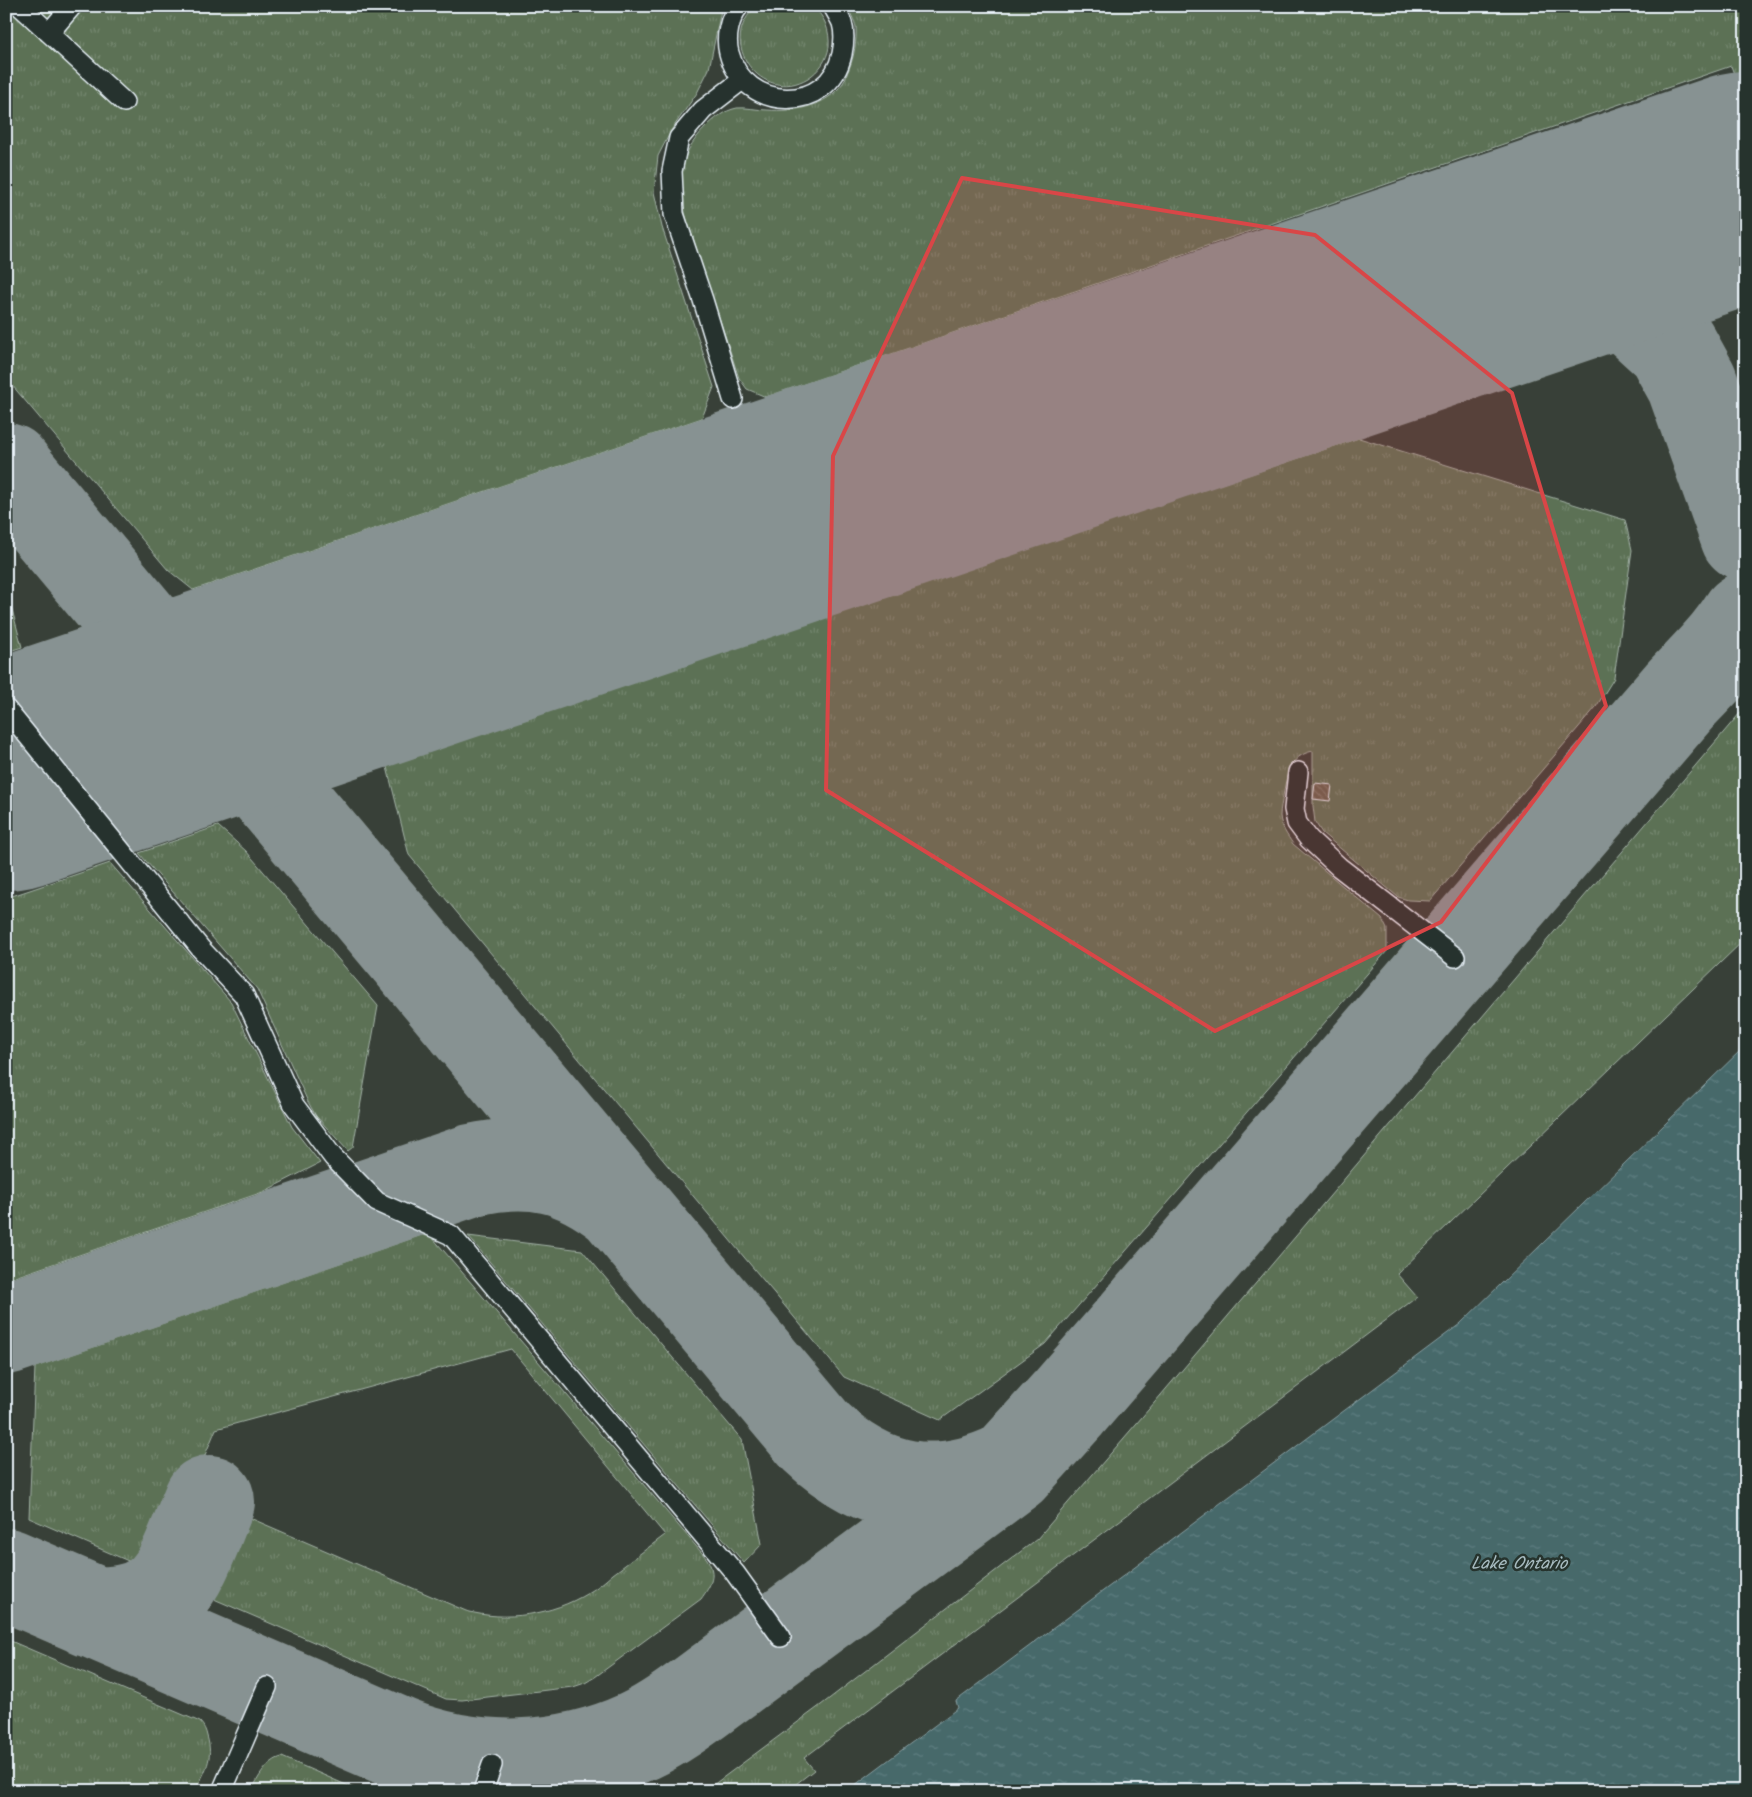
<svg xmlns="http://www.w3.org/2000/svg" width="1752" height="1797" font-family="Kalam,sans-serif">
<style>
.built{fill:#394137}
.grass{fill:url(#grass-tufts);stroke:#a2b1a6}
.water{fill:url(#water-ripples);stroke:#879fa3}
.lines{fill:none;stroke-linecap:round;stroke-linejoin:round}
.taxiway{stroke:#879292;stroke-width:92}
.runway{stroke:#879292;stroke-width:230}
.building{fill:url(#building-back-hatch);stroke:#e8f1f8}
.lane-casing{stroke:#e8f1f8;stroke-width:22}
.lane{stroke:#26332d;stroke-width:19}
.marked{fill:#d94647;fill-opacity:0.2;stroke:#d94647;stroke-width:4;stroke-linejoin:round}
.labels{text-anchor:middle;stroke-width:5;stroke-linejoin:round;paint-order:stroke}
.water-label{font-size:18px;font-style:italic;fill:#a7bbc0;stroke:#26332d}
</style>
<defs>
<pattern id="grass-tufts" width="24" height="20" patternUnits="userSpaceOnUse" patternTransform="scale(1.25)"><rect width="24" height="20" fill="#5c7155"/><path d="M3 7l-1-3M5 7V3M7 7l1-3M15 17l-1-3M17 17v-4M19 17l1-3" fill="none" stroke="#73866e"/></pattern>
<pattern id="water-ripples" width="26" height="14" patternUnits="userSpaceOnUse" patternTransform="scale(1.25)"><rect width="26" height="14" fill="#46696b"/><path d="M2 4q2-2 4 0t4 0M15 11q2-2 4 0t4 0" fill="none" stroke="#617f81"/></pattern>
<pattern id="building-back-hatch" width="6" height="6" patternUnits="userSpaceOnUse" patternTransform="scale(1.25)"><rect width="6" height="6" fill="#65614e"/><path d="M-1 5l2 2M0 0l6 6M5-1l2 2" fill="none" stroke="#7b7868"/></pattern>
</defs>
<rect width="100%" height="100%" fill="#26332d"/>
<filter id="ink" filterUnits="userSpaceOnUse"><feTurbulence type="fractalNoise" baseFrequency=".02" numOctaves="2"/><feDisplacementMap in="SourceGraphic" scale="10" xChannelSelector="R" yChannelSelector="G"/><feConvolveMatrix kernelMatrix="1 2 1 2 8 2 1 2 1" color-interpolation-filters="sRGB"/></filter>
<g filter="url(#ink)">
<!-- built -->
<path class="built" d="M6,6H1746V1045L1460,1324L956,1701L958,1708L847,1791H6Z"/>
<!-- grass -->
<path class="grass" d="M6,6H723L721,10L709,69L697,93L672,129L658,156L654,192L662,227L714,387L702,418L193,590L168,570L6,378Z
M757,6H812C825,16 830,31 829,47C827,60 819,71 808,78C762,106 714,41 757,6Z
M847,6H1746V100L1744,101L1731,66L766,397L747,389L739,378L687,220C677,183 677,156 705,128C714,119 723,111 737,108C746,107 757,110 767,110C795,112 826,107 843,83C846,79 847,73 849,69C854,57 857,40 856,27C855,21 850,13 847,6Z
M1359,438L1625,520L1632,550L1614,678L1596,707L1430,901L1408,900L1398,897L1322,833L1315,822L1313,806V751C1289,756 1287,774 1283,796C1282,802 1280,809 1280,816C1281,827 1287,835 1293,844L1382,919L1387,929V951L1045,1344L940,1420L844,1377L409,855L386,763Z
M6,587L22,647L6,652Z
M1746,706V938L1397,1274L1417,1297L804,1758L814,1770L787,1791H705L821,1705L1037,1539L1155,1402Z
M218,826L246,851L378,1006L353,1147L348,1151L316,1116L308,1102L257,989L139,853Z
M110,863L231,1002L292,1127L320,1163L263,1192L6,1280V898Z
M422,1235L432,1237L707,1559C717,1575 711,1585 701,1599L595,1677L585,1683L573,1687L462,1700L446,1699L193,1590L218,1531L250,1518L466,1611C506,1622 552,1615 588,1593C597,1588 605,1581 613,1574C630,1561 648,1548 665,1535L511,1349L216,1429L164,1552L133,1563L29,1518L35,1367Z
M468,1236L582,1250L742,1440L762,1544L744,1563Z
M6,1639L200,1722C204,1726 206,1731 207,1736C214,1759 205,1771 195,1791H30L28,1789L6,1785Z
M282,1757L360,1791H252C257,1778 268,1760 282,1757Z"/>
<!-- water -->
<path class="water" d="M1746,1045V1791H847L958,1708L956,1701L1460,1324Z"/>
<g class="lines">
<!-- taxiway -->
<path class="taxiway" d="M1448,287L1518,278L1552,277L1597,290L1635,312L1671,345L1692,383L1746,535
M6,469L816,1437C874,1492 937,1502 1009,1468
M6,1329L472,1170C532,1157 573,1166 621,1204
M6,1574L398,1743C476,1774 563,1771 639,1736C671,1721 700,1697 728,1677L1010,1468L1068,1404L1681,694C1704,670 1729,646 1746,618
M92,1612C175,1616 182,1565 209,1501"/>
<!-- runway -->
<path class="runway" d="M6,775L1746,186"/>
</g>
<!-- building -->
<path class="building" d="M1315,783L1332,785L1330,801L1313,799Z
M6,1785L28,1789L30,1791H6Z"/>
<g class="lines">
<defs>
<path id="lane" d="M20,6L124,102
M739,6C729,18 725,38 729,53C744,112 829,115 842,54C844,44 845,33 842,23C840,18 836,12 833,6
M49,33L72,6
M733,399L703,300L674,214L672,171L679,138L703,110L742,80
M6,709L201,949L244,995L294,1105L333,1157L377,1202L451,1235L735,1573L781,1637
M1298,772L1294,809L1297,823L1309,839L1339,867L1455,957
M222,1791L267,1687
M483,1791L492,1765"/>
</defs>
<!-- lane casing -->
<use href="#lane" class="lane-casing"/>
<!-- lane -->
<use href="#lane" class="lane"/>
</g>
</g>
<!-- marked area -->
<path class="marked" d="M962,178L1315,235L1512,393L1606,706L1441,922L1215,1031L826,790L833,456Z"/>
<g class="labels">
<!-- water labels -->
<g class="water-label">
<text x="1519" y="1569">Lake Ontario</text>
</g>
</g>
<!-- margin -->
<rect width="1752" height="1797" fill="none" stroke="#26332d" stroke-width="25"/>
<rect x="12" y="12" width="1727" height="1772" fill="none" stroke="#e8f1f8" stroke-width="2" filter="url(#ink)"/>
</svg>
